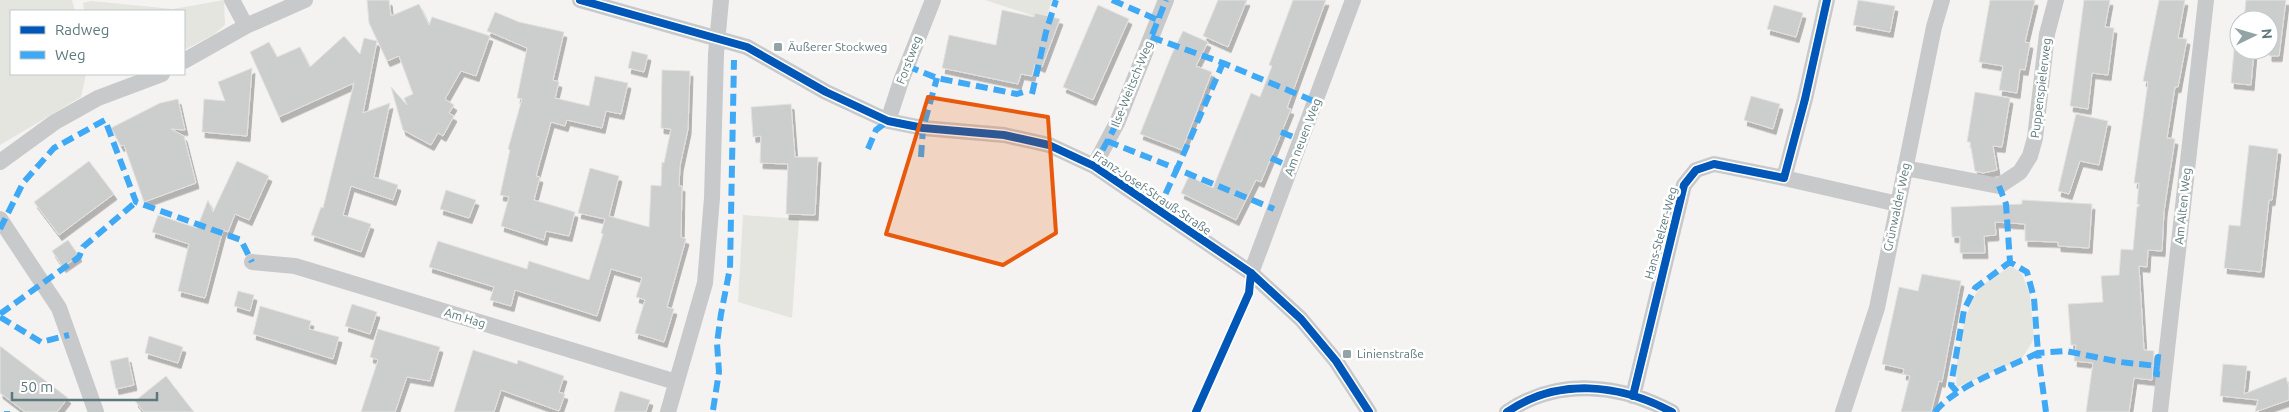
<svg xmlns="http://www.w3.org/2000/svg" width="2289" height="412" font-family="Ubuntu,sans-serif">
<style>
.green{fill:#e4e5de}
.building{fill:#cccecd;stroke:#e3e2e1;filter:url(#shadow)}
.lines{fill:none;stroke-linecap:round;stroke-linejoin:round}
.minor{stroke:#c8c9ca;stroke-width:16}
.quiet{stroke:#3fa9f5;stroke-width:6;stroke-dasharray:12 6;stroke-linecap:butt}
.cycleway-casing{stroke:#fff;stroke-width:11}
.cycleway{stroke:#0057b8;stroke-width:8}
.marked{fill:#e8590c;fill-opacity:0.2;stroke:#e8590c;stroke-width:4;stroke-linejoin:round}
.poi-dot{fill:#92a4a6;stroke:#fff;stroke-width:2}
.labels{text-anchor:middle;stroke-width:5;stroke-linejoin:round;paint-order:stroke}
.poi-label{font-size:12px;fill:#5e797d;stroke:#fff;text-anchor:start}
.street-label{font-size:12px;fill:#5e797d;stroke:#fff}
</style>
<defs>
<filter id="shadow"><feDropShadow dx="3" dy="5.5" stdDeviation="0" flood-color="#0004"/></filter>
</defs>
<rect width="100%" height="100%" fill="#f4f3f1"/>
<!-- green -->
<path class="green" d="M0,0H72L75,11H11V74H86L81,97L0,145Z
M224,0L225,25L213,35L184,50V11H84L83,3L91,1L173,9Z
M985,0H1052L1047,16L1035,13L1034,16Z
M743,215L799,219L792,318L738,302Z
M2011,266L2022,274L2030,295L2034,339L2021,360L1957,387C1954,365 1964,311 1977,292C1984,282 2000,274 2011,266Z"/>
<!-- building -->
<path class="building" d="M367,0H389L391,16L419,4L429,25L432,17L490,36L476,76L461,71L445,99L454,105L449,113L454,116L443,136L438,133L431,145L403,130L391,87L407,105L404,98L413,94L399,56L387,61L369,23Z
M1218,0H1247L1228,47L1203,36Z
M1293,0H1326L1287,108L1291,109L1276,146L1261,182L1256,180L1236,220L1181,193L1189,176L1213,188L1251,93L1260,97L1272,66L1269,65Z
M1858,0L1895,6L1890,32L1853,25Z
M1990,0H2035L2025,42L2030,43L2025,70L2020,69L2017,93L1999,90L2003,66L1979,62Z
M2084,0H2110L2105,27L2114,28L2108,75L2092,73L2088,109L2070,106Z
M2159,0H2185L2178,38L2187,39L2178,87H2175L2167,138L2175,139L2164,211L2162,251L2148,250L2147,267L2139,266L2144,350L2154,351L2152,380L2134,378L2129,412H2086L2093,363L2074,361L2076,345H2071L2068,304L2103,302L2101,276L2119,275L2121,249L2133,250L2137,207L2140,205L2137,204L2139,183H2134L2148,82L2143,81Z
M2246,0H2286L2279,56H2269V20H2244Z
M1098,5L1129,19L1093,100L1063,87Z
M1774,5L1803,13L1796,37L1767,29Z
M1002,10L1034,17L1035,13L1060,19L1042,67L1035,64L1032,76L1021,74L1018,84L942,68L949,35L996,45Z
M495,12L519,22L564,32L553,80L559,82L555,98L589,106L595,76L628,83L621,114L606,111L602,128L567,120L565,126L551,122L536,176L540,177L534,200L575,212L569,236L546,231L544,240L501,226L509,197L500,195L510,150L508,149L522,99L517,98L527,48L487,31Z
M1183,31L1208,42L1196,66L1212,72L1182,150L1140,134L1171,56Z
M344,36L360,54L364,38L377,41L363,113L390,103L374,177L398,185L393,200L351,186L343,215L371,224L361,252L311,235L321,207L323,208L354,83L279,117L250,52L269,42L277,57L300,47L310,67Z
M2234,50H2254L2251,85L2231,83Z
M632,51L648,55L644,72L628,68Z
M252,68L247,136L202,132L204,99L225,101L218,82Z
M662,70L690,71L688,129L680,166L679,186H682L681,237L686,239L667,307L674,309L664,342L635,333L645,300L636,297L642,278L611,269L597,316L515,290L511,306L490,300L494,287L429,267L438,241L527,269L529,261L589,280L603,234L601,233L605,219L578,213L590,168L619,176L609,216L649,227L651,185L661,186L662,162L664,163L671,129L661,128Z
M1975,92L2010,98L2002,147L1993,146L1997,170L1983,173L1975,171L1970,142H1967Z
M1751,96L1780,104L1773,129L1744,120Z
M178,99L185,130L171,129L184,136L196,183L144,202L124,145L121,146L111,128L160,103Z
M791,104L795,157H818L815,215L786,214L788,164L760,163L761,136L753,137L751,107Z
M2076,114L2108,121L2099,165L2080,161L2069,194L2058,191Z
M2249,145L2278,149L2272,200H2269L2261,272L2224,268L2229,225L2240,226Z
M89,161L114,194L59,235L34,202Z
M237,161L269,176L249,220L235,214L228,232L223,230L205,298L178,291L189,244L152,232L158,215L197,228L208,200L213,212Z
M446,190L476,200L469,218L440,209Z
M2022,200L2092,204L2089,248L2058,246V242L2025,241V224L1995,222L1996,235L1984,236L1985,253H1960V237H1952L1951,207L2022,204Z
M68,240L79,256L63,267L52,251Z
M1922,274L1961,281L1942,382L1939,381L1931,412H1901L1910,376L1903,374L1904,369L1882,364L1899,287L1918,291Z
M238,291L254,295L250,311L234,306Z
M352,304L377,312L370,334L345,326Z
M260,306L311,321L309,329L339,337L333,359L253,334Z
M378,329L440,347L430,381L407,377L395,412H361L378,360L370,357Z
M149,336L183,347L178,363L145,353Z
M0,346L68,398L57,412H25L0,393Z
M473,350L517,364L518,360L564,376L559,392L565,394L559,411L501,390L494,412H454Z
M128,357L134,385L116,389L110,361Z
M2223,364L2247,366L2244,394L2286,377L2289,387V400L2255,412L2258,400L2220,396Z
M166,376L183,398L194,412H144L135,401Z
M620,391L650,400L646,412H614Z"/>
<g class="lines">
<!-- minor -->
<path class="minor" d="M232,0L246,26
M580,0L747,47L826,92L888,121L923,128L1004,135L1049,145L1094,166L1251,273L1301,319L1336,361L1369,412
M184,61L246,26L305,0
M888,121L901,81L933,0
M0,162L55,122L98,98L162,74
M1094,166L1117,123L1166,0
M1905,168L1999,186L2020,172L2030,156L2035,138L2047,34L2056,0
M1784,178L1898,204
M0,219L59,308L96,412
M252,262L295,266L676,382
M1251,273L1353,0
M1633,396L1684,185L1696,170L1714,164L1784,178L1805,99L1827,0
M668,412L705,283L712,198L716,54L721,0
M1507,412C1558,377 1620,384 1672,412
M1843,412L1877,308L1934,27L1942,0
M2160,412L2206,0"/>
<!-- quiet -->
<path class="quiet" d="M1112,0L1158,20
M1151,37L1223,63L1316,102
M907,66L937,78L1017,94L1026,91
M1032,94L1046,32L1056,0
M1281,132L1301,140
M1107,141L1177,169L1223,63
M868,149L876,130L888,121
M921,157L923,128L937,78
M1271,158L1291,167
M1094,166L1117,123L1166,0
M1158,210L1177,169L1274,209
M0,229L23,183L54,148L105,120L136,202L241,240L252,262
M0,314L79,257L83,247L136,202
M0,317L41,342L69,335
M2157,366L2158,357L2166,358
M1957,392L1951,385L1964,310L1975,288L2010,262
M713,410L719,372L717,343L721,314L730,268L734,60
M7,412V411
M1935,412C1955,386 2007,368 2038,353L2034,298L2027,272L2010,262L2006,204L1999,186
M2046,412L2038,353L2066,351L2120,362L2157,366L2156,374L2164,375"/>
<defs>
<path id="cycleway" d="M580,0L747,47L826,92L888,121L923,128L1004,135L1049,145L1094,166L1251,273L1301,319L1336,361L1369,412
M1633,396L1684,185L1696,170L1714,164L1784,178L1805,99L1827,0
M1196,412L1249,293L1251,273
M1507,412C1558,377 1620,384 1672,412"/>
</defs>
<!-- cycleway casing -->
<use href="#cycleway" class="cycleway-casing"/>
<!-- cycleway -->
<use href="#cycleway" class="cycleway"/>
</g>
<!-- marked area -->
<path class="marked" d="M928,97L1048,117L1056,233L1003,265L886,234Z"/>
<!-- markers -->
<g class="poi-dot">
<rect x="773" y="42" width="10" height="10" rx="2.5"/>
<rect x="1342" y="349" width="10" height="10" rx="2.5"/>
</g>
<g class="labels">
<!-- poi labels -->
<g class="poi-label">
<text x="788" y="51">Äußerer Stockweg</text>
<text x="1357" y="358">Linienstraße</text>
</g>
<!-- street labels -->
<g class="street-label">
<text transform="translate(909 60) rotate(-69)" y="4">Forstweg</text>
<text transform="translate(1132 84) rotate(-68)" y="4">Ilse-Weitsch-Weg</text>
<text transform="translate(2041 88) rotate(-83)" y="4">Puppenspielerweg</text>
<text transform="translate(1303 137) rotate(-69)" y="4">Am neuen Weg</text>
<text transform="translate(1152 193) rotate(34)" y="4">Franz-Josef-Strauß-Straße</text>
<text transform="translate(2183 206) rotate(-84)" y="4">Am Alten Weg</text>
<text transform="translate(1897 207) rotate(-78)" y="4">Grünwalder Weg</text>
<text transform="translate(1661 233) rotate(-75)" y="4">Hans-Stelzer-Weg</text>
<text transform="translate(465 318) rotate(17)" y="4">Am Hag</text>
</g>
</g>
<!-- legend -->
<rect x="10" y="10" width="175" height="65" fill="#ffffff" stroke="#bfc9cb"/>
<rect x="20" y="26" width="25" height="8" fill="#0057b8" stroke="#bfc9cb"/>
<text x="55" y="35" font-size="15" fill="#5e797d">Radweg</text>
<rect x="20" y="51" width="25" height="8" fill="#3fa9f5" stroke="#bfc9cb"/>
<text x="55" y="60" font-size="15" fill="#5e797d">Weg</text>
<!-- north arrow -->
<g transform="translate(2254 35) rotate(85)"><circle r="24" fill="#ffffff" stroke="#bfc9cb"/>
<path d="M0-4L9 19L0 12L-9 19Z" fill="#92a4a6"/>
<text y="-8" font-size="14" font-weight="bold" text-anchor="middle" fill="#5e797d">N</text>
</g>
<!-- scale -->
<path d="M12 392v8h145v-8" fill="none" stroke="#5e797d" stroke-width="2.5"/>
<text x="20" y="392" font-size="15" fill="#5e797d" stroke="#ffffff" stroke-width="4" paint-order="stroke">50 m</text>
</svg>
